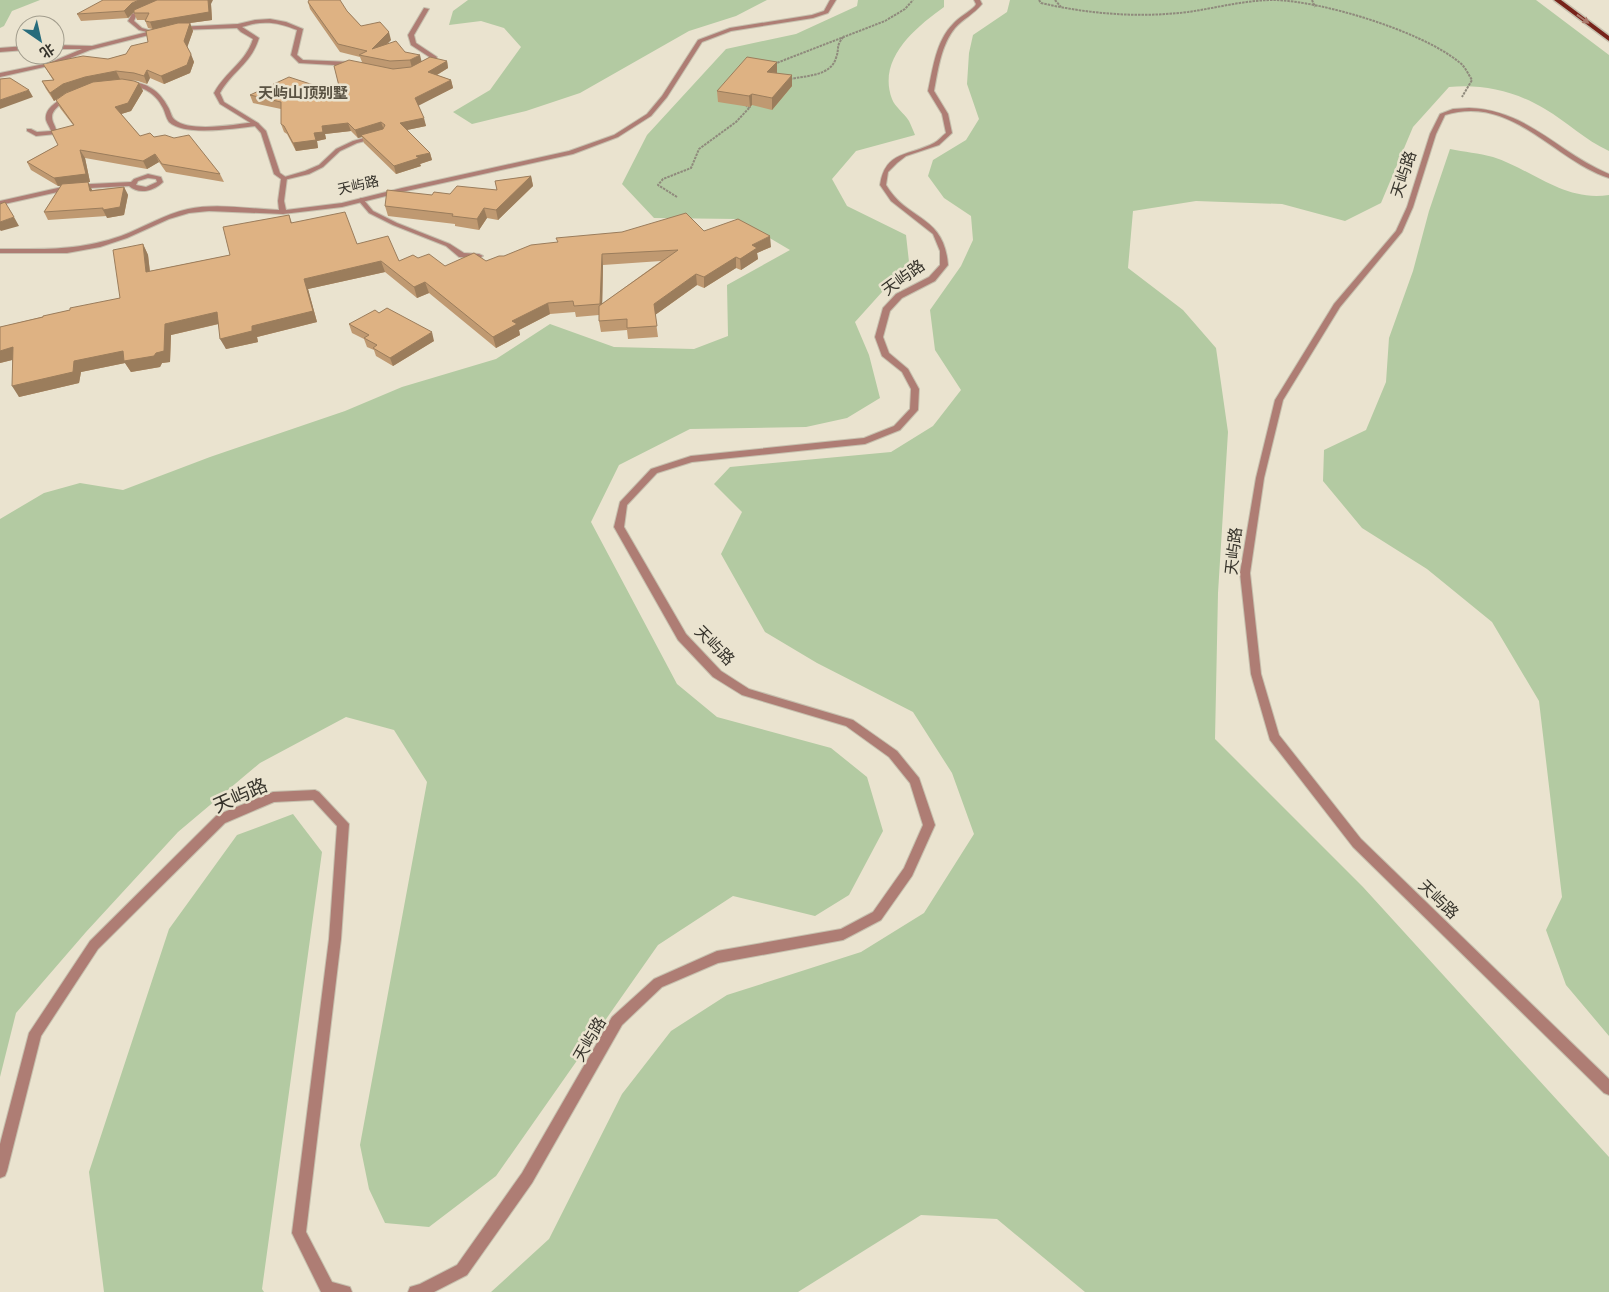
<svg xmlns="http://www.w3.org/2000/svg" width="1609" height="1292" font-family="Literata,'Noto Sans SC',serif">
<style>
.green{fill:#b3caa2}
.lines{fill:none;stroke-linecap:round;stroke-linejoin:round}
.service-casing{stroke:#c6c0ae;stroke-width:2}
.minor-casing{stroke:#c6c0ae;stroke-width:2}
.tertiary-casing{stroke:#c6c0ae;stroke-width:2}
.primary-casing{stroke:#c6c0ae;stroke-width:3}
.path{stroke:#8f8a7c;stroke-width:2;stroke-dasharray:2.5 1;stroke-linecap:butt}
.service{fill:#ae7d74;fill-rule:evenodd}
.minor{fill:#ae7d74;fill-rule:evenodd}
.tertiary{fill:#ae7d74;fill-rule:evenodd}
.primary{fill:#77231a;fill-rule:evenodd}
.wall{fill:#bf9971;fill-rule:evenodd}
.shaded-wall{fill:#9b7d5c}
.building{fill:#deb283;stroke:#9b7d5c}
.oneway{fill:#ab796b}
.labels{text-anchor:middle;stroke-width:5;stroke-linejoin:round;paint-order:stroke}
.far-street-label{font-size:14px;fill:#36332b;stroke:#eae3cf}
.far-neighbourhood-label{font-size:15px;font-weight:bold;fill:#5a5343;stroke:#eae3cf}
.street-label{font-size:16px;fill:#36332b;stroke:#eae3cf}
.near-street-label{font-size:19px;fill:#36332b;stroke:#eae3cf}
</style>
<rect width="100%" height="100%" fill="#eae3cf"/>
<!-- green -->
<path class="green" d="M0,0H40L12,11L4,26L0,28Z
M468,0H767L736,16L689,31L580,93L526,111L472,124L453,112L490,90L521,47L504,28L481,21L449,25L453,11Z
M858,0H944V7C915,28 877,59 892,99C895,107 904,113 909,121C911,125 913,130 915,135L856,151L832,179L847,206L906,235L909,262L855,322L869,355L880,398L847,418L806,427L690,429L619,465L591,522L677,684L717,717L831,748L867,777L883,831L849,895L815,916L733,896L658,945L496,1176L429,1227L385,1223L369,1189L360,1145L427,782L394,730L346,717L260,763L178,832L86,932L16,1013L0,1077V519L44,493L80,483L123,490L210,457L345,411L402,387L496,359L550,324L614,347L694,349L728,336L727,285L790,250L737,219L654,218L622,184L647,135L726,49L796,34L857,6Z
M1010,0H1536L1609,55V151C1585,140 1567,122 1545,109C1515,91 1483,84 1449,87L1413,127L1381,203L1345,221L1282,204L1196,201L1133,211L1128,268L1183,310L1216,348L1228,432L1218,593L1215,739L1363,887L1609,1157V1292H1085L997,1219L921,1215L798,1292H491L549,1239L622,1094L671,1031L727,995L861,952L924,913L974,834L952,773L913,712L817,663L765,632L721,554L742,512L714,484L730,467L891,452L933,426L961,390L935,350L930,310L961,266L973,240L971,216L944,198L928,176L933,160L966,140L979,119L967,84L969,53L973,35L1007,12Z
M1450,149C1464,152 1479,153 1493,157C1533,170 1564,202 1609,195V1036L1566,985L1546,930L1562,897L1539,701L1492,622L1427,569L1362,528L1323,481L1324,450L1366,430L1386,382L1389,338L1413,271L1429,211Z
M293,814L322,852L262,1289L264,1292H104L89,1172L169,929L237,835Z"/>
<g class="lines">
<defs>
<path id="service" d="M143,9L148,10L136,16L134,21L142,28L155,32V34L139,30L128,21L132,14Z
M128,81C147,83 159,90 168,107C171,112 171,117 175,120C191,133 237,124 256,122L259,124L256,126C236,128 185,137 169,122C166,118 165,112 163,108C155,92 143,87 126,84V82Z
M67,96L72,97C64,103 48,109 53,122C55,127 57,129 56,134L36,136L27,131V129H31L37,132L51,131C50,127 47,124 46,120C44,108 58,101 67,96Z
M375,135L377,136V138L357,143L340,151L323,167L309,174L284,180L281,178L305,171L319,165L336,149L353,141Z
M148,174L161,177L163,182C154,191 139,195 129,186L71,189L0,205V201L71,185L131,182L134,179ZM148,178L156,179L157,182L146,187L136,185L138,181Z
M361,198L363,199L373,211L397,223L450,244L464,253L479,254L483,256L479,258L459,257L446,246L393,225L369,213L358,200Z"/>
<path id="minor" d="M830,0H836L828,13L813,18L731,31L702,42L667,97L651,116L618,137L573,154L402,192L342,207L283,214L209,211L189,213L169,219L127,238L100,247L67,253H0V249C44,249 78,251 121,236C143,228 164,214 188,209C217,203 250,209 279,210L278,201L281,179L274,174L261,133L254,125L220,104L214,93C225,72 246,62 253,39L241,32L237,28L179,30L177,29V27L238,24L255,20L270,19L286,22L303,29L297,55L303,60L352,62L355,64L352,66L299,63L291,55L297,30C278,22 262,20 242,27L259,38C251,64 232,71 220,93L224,102L258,123L266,131L280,173L287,178L284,201L286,210L342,203L402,188L569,151L614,135L647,114L662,96L698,40L730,28L812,15L824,11Z
M424,8L429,9L414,35L416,43L437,57L434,63L423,69L420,67L421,66L430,61L431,58L411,45L408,35Z
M159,29L161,30V32L90,50L53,65L0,77V73L49,63L82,49H55V45L92,46Z
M25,46V50L0,52V48Z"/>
<path id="tertiary" d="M974,0H980L982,4C974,14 963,19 955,28C941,45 938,70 934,91L948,114L952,133L939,145L906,156L897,163L888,172L886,185C908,222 944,214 948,265L935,281L902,298L890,311L883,337L889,353L908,369L919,389L918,410L900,430L865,444L692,462L657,473L627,505L624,527L686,634L721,671L749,689L853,720L897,751L919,778L935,825L912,876L881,920L843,940L718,963L662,987L622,1025L532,1183L467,1275L434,1292H408L410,1287L420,1284L457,1265L522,1173L612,1017L654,979L717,951L841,929L873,912L904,868L923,825L910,783L889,757L846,726L742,695L713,677L678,640L614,527L620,502L651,469L691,456L864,438L894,426L910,409L911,389L902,372L882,356L875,337L883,308L896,294L929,277L940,265V251L933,234L891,201L880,185C885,150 910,156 934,143C938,141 942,136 946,133L942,114L928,91C933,68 936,41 953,24C959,17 968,13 975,6L976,4Z
M1469,108C1528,110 1558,153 1609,174V178C1553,160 1512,94 1445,115L1436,134L1413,207L1402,232L1340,307L1283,400L1264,478L1250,573L1261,674L1279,735L1361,839L1609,1079V1095L1604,1093L1353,847L1270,740L1251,674L1240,573L1256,478L1275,400L1334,304L1396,231L1407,207L1430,134L1440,114L1453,109Z
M315,790L319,792L349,824L341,939L306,1232L332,1282L350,1287L352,1292H321L292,1233L329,939L337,826L313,800L274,802L225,823L98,949L41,1036L7,1171L5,1176L0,1178V1144L29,1033L90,941L217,815L273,792Z"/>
<path id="primary" d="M1554,0H1561L1609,36V41Z"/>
</defs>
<!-- service casing -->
<use href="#service" class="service-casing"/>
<!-- minor casing -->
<use href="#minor" class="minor-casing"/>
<!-- tertiary casing -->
<use href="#tertiary" class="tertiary-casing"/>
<!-- primary casing -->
<use href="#primary" class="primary-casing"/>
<!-- path -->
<path class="path" d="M1039,0L1041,3C1089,14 1138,18 1188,12C1216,8 1245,0 1274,0C1322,1 1421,31 1459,62C1465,66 1468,74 1472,80L1462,97
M1055,0L1061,7
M1312,0L1315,7
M774,64L885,21L905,9L913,0
M790,79C805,76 831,76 836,58C840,47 835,47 844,36
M677,197L658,185L663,179L691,168L699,149L736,122L750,107L746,106"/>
<!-- service -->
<use href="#service" class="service"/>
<!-- minor -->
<use href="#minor" class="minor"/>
<!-- tertiary -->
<use href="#tertiary" class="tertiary"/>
<!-- primary -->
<use href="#primary" class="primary"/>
</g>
<!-- wall -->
<path class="wall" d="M308,2L347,11L361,26L391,40L387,44L405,52L422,62L447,61L448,68L437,75L451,80L453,88L418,105L426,126L407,130L430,153L432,160L420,164L421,166L396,174L364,143L362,137L358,138L351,131L325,134L326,139L317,141L318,148L296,151L287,134L284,132L281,124V109L253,103L250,95L341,94L362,62L360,57L340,52L310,9Z
M211,4L212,20L190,23L193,31L187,47L194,62L190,73L164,84L150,78L147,84L138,81L130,80L139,83L143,91L131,111L121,114L140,136L154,137L220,174L224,182L166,172L159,162L147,169L85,158L90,182H88L92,190L124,187L128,195L124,215L107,218V216L48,220L44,212L61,186H58L31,170L27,162L58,145L73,125L60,108L56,100L60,97L54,101L46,89L42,81L53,80L43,64L108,59L126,54L148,42L152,29L148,28L145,20H137L134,13V12L128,18L81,21L77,14Z
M777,62V73L792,86L772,110L752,105L750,107L718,102L717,91Z
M531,176L533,186L498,220L487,218L479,230L455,226V224L388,216L385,206L432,195L450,194L497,190L495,181Z
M289,215L292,223L357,244L399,261L418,258L445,266L486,261L504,256L704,231L771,247L757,253L758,259L741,270L736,268L704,288L697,285L655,315L658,337L628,339L627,330L601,332L599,321V315L576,317L575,312L550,314L519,330L520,335L496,348L429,293L417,298L385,272L308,289L317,322L257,337L258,342L226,349L219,324L171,335L170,362L162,363L160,367L131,372L125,363L81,372L79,383L19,397L12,360L0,363V327L120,298L143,244L148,255L150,271L230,255ZM661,261L602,304L603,265Z
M379,313L434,341L393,366L376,356L374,350L367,347L364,339L352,333L349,324Z"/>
<!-- shaded-wall -->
<path class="shaded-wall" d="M139,0H165L135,11L128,18L124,11L132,3Z
M208,0H213L211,4L212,20L190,23L193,31L187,48L153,30L150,22Z
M389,32L391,40L374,57L372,49Z
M191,54L194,62L190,73L164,84L161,76Z
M420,55L422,63L412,68L410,60Z
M447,61L448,68L430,79L428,72Z
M777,62V73L767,72Z
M147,70L150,78L147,84L144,76Z
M116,71L120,79L67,92L54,101L50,93L63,84L85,77Z
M792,75V86L772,110V98Z
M451,80L453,88L418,106L415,98Z
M139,83L143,91L131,111L118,115L115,107Z
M29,90L33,97L0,109V100Z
M752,94V105L750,107L749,96Z
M424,118L426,126L402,131L400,123Z
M381,122L384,130L361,135L362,137L358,138L355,130Z
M348,123L351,131L325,134L326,139L317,141L318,148L296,151L293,143L314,133L322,126Z
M80,150L85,158L90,182H88L92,190L94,199L90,191L88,182L58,186L54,178Z
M430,153L432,160L420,164L421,166L396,174L394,166L416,156Z
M155,154L159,162L147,169L143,161Z
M531,176L533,186L498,220L496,210Z
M124,187L128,195L124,215L107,218L103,210Z
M484,208L487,218L479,230L477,219Z
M14,217L19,226L1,231L0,230V222Z
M770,236L771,247L757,253L758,259L741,270L740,259L752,245Z
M143,244L148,255L151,283L146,272Z
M602,254L603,265L602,315L600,304Z
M736,257V268L704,288V277Z
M381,261L385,272L308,289L317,322L257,337L258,342L226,349L220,339L252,326L304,279Z
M696,274L697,285L655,315L654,304Z
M425,282L429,293L417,298L414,287Z
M548,303L550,314L519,330L520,335L496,348L493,337L512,321Z
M217,312L222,323L171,335L170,362L162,363L160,367L131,372L125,363L81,372L79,383L19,397L12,386L165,324Z
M432,332L434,341L393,366L390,358Z
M13,347L20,358L0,363V351Z"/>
<!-- building -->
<path class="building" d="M103,0H139L132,3L124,11L77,14Z
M157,0H208L209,12L150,22L145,21L149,13H134V10Z
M309,0H340L347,11L361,26L380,22L389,32L372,49L396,41L405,52L420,55L410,60L390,61L359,55L367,51L338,44L308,2Z
M178,23H190L184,41L191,54L187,65L161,76L147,70L144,76L134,73L116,71L85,77L63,84L50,93L42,81L54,80L43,64L83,56L108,59L126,54L131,46L148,42L146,31Z
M430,57L447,61L428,72L451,80L415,98L424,118L400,123L430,153L416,156L419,158L394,166L361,135L383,129L385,125L381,122L355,130L348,123L322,126L323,132L314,133L316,140L293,143L284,126L281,124V102L250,95L289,77L341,94L334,66L349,60L393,69L411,67Z
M747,57L777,62L767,72L792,75L772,98L752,94L749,96L717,91Z
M10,78L29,90L0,100V79Z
M122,79L134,81L139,83L128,103L115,107L140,136L150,133L154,137L165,135L174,138L189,135L220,174L162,164L155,154L143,161L80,150L86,174L54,178L27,162L58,145L51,131L74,125L56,100L66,93L93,82Z
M531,176L496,210L484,208L477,219L452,216L453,214L385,206L387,190L432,195L434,192L450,194L457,186L497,190L495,181Z
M88,182L90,191L124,187L120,207L103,210V208L44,212L62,184Z
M5,202L14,217L0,222V204Z
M345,212L357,244L388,236L399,261L413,255L418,258L429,254L445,266L474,253L486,261L499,256H504L531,245L558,242L556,238L622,232L686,213L704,231L738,219L770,236L752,245L757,248L740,259L736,257L704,277L696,274L654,304L657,326L627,328V319L599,321V306L678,250L602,254L600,304L574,306L573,301L548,303L512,321L517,324L493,337L425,282L414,287L381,261L304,279L313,311L252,326V331L220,339L217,312L165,324L164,351L156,353L154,356L124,361L123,351L74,361L73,372L12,386L13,347L0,351V327L43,317V316L70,310V308L120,298L113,250L143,244L146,272L230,255L223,227L289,215L291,223Z
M387,308L432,332L390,358L373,348L377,345L364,338L369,335L349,324L375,310L379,313Z"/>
<!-- one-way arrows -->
<defs><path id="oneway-solid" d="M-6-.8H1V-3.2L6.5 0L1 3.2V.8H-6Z" transform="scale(1.25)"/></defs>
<use class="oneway" href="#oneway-solid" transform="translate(1583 19) rotate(36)"/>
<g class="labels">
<!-- far-street labels -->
<g class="far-street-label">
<text transform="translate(358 185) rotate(-13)" y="5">天屿路</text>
</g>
<!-- far-neighbourhood labels -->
<g class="far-neighbourhood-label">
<text x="303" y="98">天屿山顶别墅</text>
</g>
<!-- street labels -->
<g class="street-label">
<text transform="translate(1403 174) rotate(-72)" y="6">天屿路</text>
<text transform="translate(903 277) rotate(-36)" y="6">天屿路</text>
<text transform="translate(1233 551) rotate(-84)" y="6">天屿路</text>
<text transform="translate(715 645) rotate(45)" y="6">天屿路</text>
<text transform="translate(1439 899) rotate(44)" y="6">天屿路</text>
<text transform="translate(589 1039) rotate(-60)" y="6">天屿路</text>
</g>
<!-- near-street labels -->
<g class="near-street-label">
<text transform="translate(240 795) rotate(-24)" y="7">天屿路</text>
</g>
</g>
<!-- north arrow -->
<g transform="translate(40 40) rotate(146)"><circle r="24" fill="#eae3cf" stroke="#a29d8d"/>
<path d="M0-4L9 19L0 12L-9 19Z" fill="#276c7c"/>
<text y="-8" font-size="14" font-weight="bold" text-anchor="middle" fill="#36332b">北</text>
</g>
</svg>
